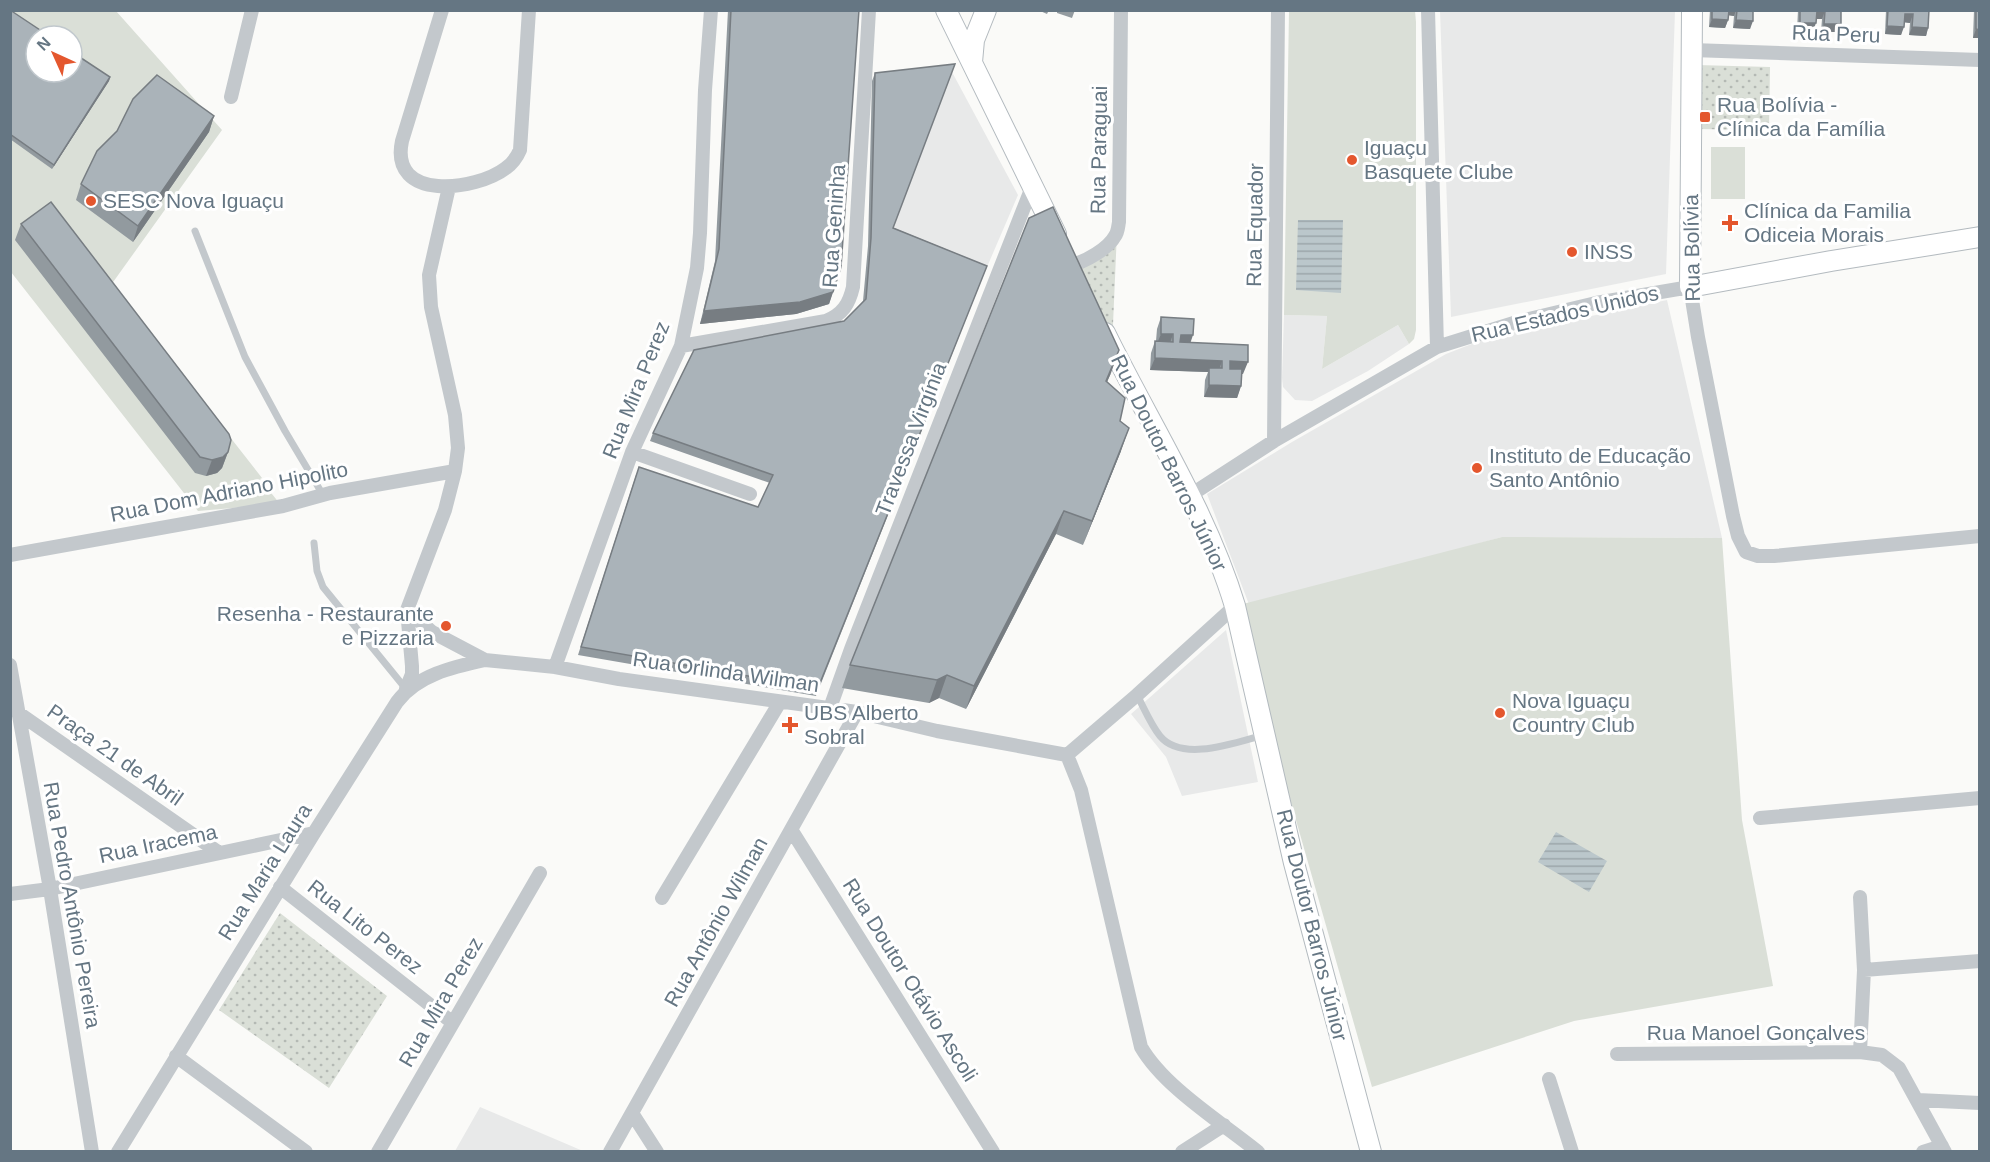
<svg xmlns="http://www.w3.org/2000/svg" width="1990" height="1162" font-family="Helvetica,sans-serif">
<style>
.built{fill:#e8e9e9}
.grass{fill:url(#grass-dots)}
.pitch{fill:#dadfd7;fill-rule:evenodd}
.water{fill:url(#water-rules)}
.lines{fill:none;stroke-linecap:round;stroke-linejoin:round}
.secondary-casing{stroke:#b3babf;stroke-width:22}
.service{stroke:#c3c8cc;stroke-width:7}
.minor{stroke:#c3c8cc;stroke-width:14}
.secondary{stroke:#fff;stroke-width:20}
.wall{fill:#929a9f}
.shaded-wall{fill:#777d82}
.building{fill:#aab3b9;stroke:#777d82;stroke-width:1.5}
.poi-dot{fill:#e4572e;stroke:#fff;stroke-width:2}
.labels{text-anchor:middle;stroke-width:6;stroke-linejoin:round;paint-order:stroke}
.street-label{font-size:21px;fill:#657683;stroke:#fff}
.poi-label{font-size:21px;fill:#657683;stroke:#fff;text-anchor:start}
</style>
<defs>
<pattern id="grass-dots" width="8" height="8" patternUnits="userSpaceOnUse" patternTransform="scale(1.5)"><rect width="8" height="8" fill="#dadfd7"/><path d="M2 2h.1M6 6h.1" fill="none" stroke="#b4b9b4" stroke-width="1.8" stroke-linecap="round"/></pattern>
<pattern id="water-rules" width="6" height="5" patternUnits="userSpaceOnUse" patternTransform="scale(1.5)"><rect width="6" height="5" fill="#bbc7cb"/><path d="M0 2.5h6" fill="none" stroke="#9ca6aa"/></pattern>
</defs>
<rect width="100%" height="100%" fill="#fafaf8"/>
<!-- built -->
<path class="built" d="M1440,11H1675L1666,274L1451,317Z
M952,72L1018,195L984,274L890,236Z
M1667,300L1722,538L1502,537L1250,607L1207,494L1292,442L1446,354L1487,338Z
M1284,315L1327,316L1322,369L1398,325L1409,344L1368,371L1312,401L1295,400L1283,387L1282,378Z
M1226,630L1258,782L1182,796L1166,757L1131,714Z
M480,1107L583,1151H455Z"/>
<!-- grass -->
<path class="grass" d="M1697,65L1770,67L1769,130L1695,129Z
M1117,232L1112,348L1075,264Z
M280,913L387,996L329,1088L219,1010Z"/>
<!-- pitch -->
<path class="pitch" d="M11,11H116L222,130L111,285L262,478L260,479L280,504L198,511L11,272ZM36,36H72V72H36Z
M1289,11H1415L1416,22V330L1414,339L1409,344L1398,325L1322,369L1327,316L1284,315Z
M1711,147H1745V199H1711Z
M1502,537L1722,538L1742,820L1773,986L1574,1021L1372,1087L1235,606Z"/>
<!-- water -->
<path class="water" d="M1298,220H1343L1341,293L1296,290Z
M1556,832L1607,861L1589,892L1538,862Z"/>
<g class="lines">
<defs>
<path id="secondary" d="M946,10L1056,234
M1692,10L1690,287L1831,261L1980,237
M972,62L974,40L986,10
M1105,333C1149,423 1206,510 1235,606L1294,863L1371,1152"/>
</defs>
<!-- secondary casing -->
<use href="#secondary" class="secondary-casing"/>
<!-- service -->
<path class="service" d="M195,231L245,357L285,431L323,495
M314,543L317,571L323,587L406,689
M1137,695C1144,708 1151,725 1160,736C1182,763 1237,742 1264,735"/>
<!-- minor -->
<path class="minor" d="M442,10L402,141C389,202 476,191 506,168C513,163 517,157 520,150L529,10
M1428,10L1437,347
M1692,50L1980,60
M231,97L252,10
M1072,265C1086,261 1108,249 1115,236C1118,232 1118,227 1119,222L1121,10
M681,346L826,321C843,314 849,304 853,287L869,10
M1274,441L1278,10
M632,452L750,494
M1189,496L1274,441L1437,347L1517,322L1596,303L1690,287L1698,337L1733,516L1738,536L1746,552L1758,556H1774L1980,536
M10,555L283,506L330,493L455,471
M407,610L432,632L485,660L555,667L619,679L857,712L937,731L1067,755L1137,695L1235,606
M10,665L50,889L92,1152
M555,667L632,452L681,346L697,268L700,233L705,90L711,10
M406,689L412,674V666L407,610L445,510L455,471L458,448L455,415L431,307L429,275L449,187
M830,708L851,649L1032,187
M17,712L218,852
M1067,755L1081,790L1141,1047C1164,1087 1221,1122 1258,1152
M1760,818L1980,798
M792,831L993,1152
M280,887L453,1023
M10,894L50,889L314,833
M662,898L780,702
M1864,970L1980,961
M1860,1052L1864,970L1860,897
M1617,1054L1860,1052L1882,1055L1899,1068L1945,1152
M176,1056L306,1152
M1549,1079L1572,1152
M1918,1100L1980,1103
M632,1113L657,1152
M118,1152L314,833L397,702C417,675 453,667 485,660
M378,1152L540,873
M610,1152L857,712
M1182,1152L1224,1125
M1923,1152L1942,1146"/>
<!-- secondary -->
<use href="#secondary" class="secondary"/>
</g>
<!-- wall -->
<path class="wall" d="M10,10L110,77L109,81L52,169L10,139Z
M728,10H859L833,292L829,304L796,314L700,324L715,261Z
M1038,10H1049L1047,14Z
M1057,10H1075L1072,18L1057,13Z
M1710,10H1753L1750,29L1733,28L1734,16L1729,15L1728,20L1725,28L1709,27Z
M1798,10H1841L1838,32H1821L1822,19H1816L1813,31H1797Z
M1886,10H1929L1928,28L1926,36L1909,35L1910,23L1904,22L1901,35L1885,34Z
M1974,10H1980V38H1973Z
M875,73L894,228L987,266L816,696L578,655L636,475L758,507L770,483L650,441L653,433L844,321L863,301L868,246L872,81Z
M214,116L209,132L133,242L76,200L81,184Z
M21,224L228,452L222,468L217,473L206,476L195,473L15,240Z
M1161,317L1191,343L1243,374H1242L1241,386L1237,398L1204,397L1205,380L1208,372L1150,370L1151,353L1155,341H1156L1157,329Z
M1111,373L1107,382L1120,421L1121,451L1083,545L1056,534L966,709L939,698L929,703L842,688L850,665Z"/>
<!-- shaded-wall -->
<path class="shaded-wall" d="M1728,10H1736L1734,16L1726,15Z
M1817,11H1825L1822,19H1814Z
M1905,14H1913L1910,23L1902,22Z
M1712,19L1728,20L1725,28L1709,27Z
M1736,20L1753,21L1750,29L1733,28Z
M1800,23H1816L1813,31H1797Z
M1824,24H1841L1838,32H1821Z
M1887,26L1904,27L1901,35L1885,34Z
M1912,27L1928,28L1926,36L1909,35Z
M1976,29L1980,30V38H1973Z
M110,77L109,81L52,169L54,165Z
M214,116L209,132L133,242L138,226Z
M833,292L829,304L796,314L700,324L704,311Z
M1161,334H1173L1169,346H1156Z
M1181,335H1193L1189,347H1176Z
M1119,350L1111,373L1097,404L1106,381Z
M1155,358L1222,361L1218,373L1209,368L1208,372L1150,370Z
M1230,361L1248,362L1243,374L1226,373Z
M1209,385L1241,386L1237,398L1204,397Z
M1129,428L1121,451L1083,545L1092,521Z
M228,452L222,468L217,473L206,476L212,460Z
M1064,511L1056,534L966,709L974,686Z
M947,675L939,698L929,703L937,680Z"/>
<!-- building -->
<path class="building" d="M10,10L49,36H36V72H72V52L110,77L54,165L10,134Z
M731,10H859L841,267L833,292L800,302L704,311L719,249Z
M1712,10H1729L1728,20L1712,19Z
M1737,10H1753V21L1736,20Z
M1800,10H1841V24H1824L1825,11H1817L1816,23H1800Z
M1888,10H1929L1928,28L1912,27L1913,14H1905L1904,27L1887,26Z
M1976,10H1980V30L1976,29Z
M955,64L893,228L987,266L818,688L581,647L639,467L758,507L773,475L653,433L694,350L844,321L866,299L871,238L875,73Z
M157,75L214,116L138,226L81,184L97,151L117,131L133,99Z
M51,202L229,434L231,440L228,452L223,457L212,460L200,457L21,224Z
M1053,207L1119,350L1106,381L1125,398L1120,421L1129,428L1092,521L1064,511L974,686L947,675L937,680L850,665L1029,218Z
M1161,317L1194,319L1193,335H1181L1180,342L1248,345V362L1230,361V369H1242L1241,386L1209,385V368H1222V361L1155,358V341L1173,342V334H1161Z"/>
<!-- markers -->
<g class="poi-dot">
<rect x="1699" y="111" width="12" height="12" rx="3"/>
<circle cx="1352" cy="160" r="6"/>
<circle cx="91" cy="201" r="6"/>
<path d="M1727 214h6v6h6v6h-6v6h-6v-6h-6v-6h6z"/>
<circle cx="1572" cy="252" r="6"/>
<circle cx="1477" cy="468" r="6"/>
<circle cx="446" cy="626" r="6"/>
<circle cx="1500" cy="713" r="6"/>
<path d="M787 716h6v6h6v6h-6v6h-6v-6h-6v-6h6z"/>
</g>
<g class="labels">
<!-- street labels -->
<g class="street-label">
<text transform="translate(1836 34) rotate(2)" y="7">Rua Peru</text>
<text transform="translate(1099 150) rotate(-89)" y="7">Rua Paraguai</text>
<text transform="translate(1255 225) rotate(-89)" y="7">Rua Equador</text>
<text transform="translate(834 226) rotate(-86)" y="7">Rua Geninha</text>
<text transform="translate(1692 248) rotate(-91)" y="7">Rua Bolívia</text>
<text transform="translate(1565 314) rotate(-13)" y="7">Rua Estados Unidos</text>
<text transform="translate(636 390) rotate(-68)" y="7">Rua Mira Perez</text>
<text transform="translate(911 439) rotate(-69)" y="7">Travessa Virgínia</text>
<text transform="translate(1169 463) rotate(64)" y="7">Rua Doutor Barros Júnior</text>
<text transform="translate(229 492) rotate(-11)" y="7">Rua Dom Adriano Hipolito</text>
<text transform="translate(726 672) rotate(8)" y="7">Rua Orlinda Wilman</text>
<text transform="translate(115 755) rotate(35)" y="7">Praça 21 de Abril</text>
<text transform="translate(158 844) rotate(-12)" y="7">Rua Iracema</text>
<text transform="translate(265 872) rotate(-58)" y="7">Rua Maria Laura</text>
<text transform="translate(72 905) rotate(80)" y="7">Rua Pedro Antônio Pereira</text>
<text transform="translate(716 922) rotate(-61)" y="7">Rua Antônio Wilman</text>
<text transform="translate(1312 925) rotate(76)" y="7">Rua Doutor Barros Júnior</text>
<text transform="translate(365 927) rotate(38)" y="7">Rua Lito Perez</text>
<text transform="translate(910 980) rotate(58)" y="7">Rua Doutor Otávio Ascoli</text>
<text transform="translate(441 1002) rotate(-60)" y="7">Rua Mira Perez</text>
<text x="1756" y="1040">Rua Manoel Gonçalves</text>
</g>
<!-- poi labels -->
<g class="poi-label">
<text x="1717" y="112">Rua Bolívia -<tspan x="1717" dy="24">Clínica da Família</tspan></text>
<text x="1364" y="155">Iguaçu<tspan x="1364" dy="24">Basquete Clube</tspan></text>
<text x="103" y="208">SESC Nova Iguaçu</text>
<text x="1744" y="218">Clínica da Familia<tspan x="1744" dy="24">Odiceia Morais</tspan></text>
<text x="1584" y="259">INSS</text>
<text x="1489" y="463">Instituto de Educação<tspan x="1489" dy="24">Santo Antônio</tspan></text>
<text x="434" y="621" text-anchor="end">Resenha - Restaurante<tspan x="434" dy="24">e Pizzaria</tspan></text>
<text x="1512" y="708">Nova Iguaçu<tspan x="1512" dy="24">Country Club</tspan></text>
<text x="804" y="720">UBS Alberto<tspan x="804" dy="24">Sobral</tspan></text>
</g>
</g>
<!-- border -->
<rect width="1990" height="1162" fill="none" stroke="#657683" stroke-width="24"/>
<!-- north arrow -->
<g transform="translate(54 54) rotate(315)"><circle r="28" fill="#ffffff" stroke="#c1c8cd" stroke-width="1.5"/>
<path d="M0-4.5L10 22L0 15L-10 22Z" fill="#e4572e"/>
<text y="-9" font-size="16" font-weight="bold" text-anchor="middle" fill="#657683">N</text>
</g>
</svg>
